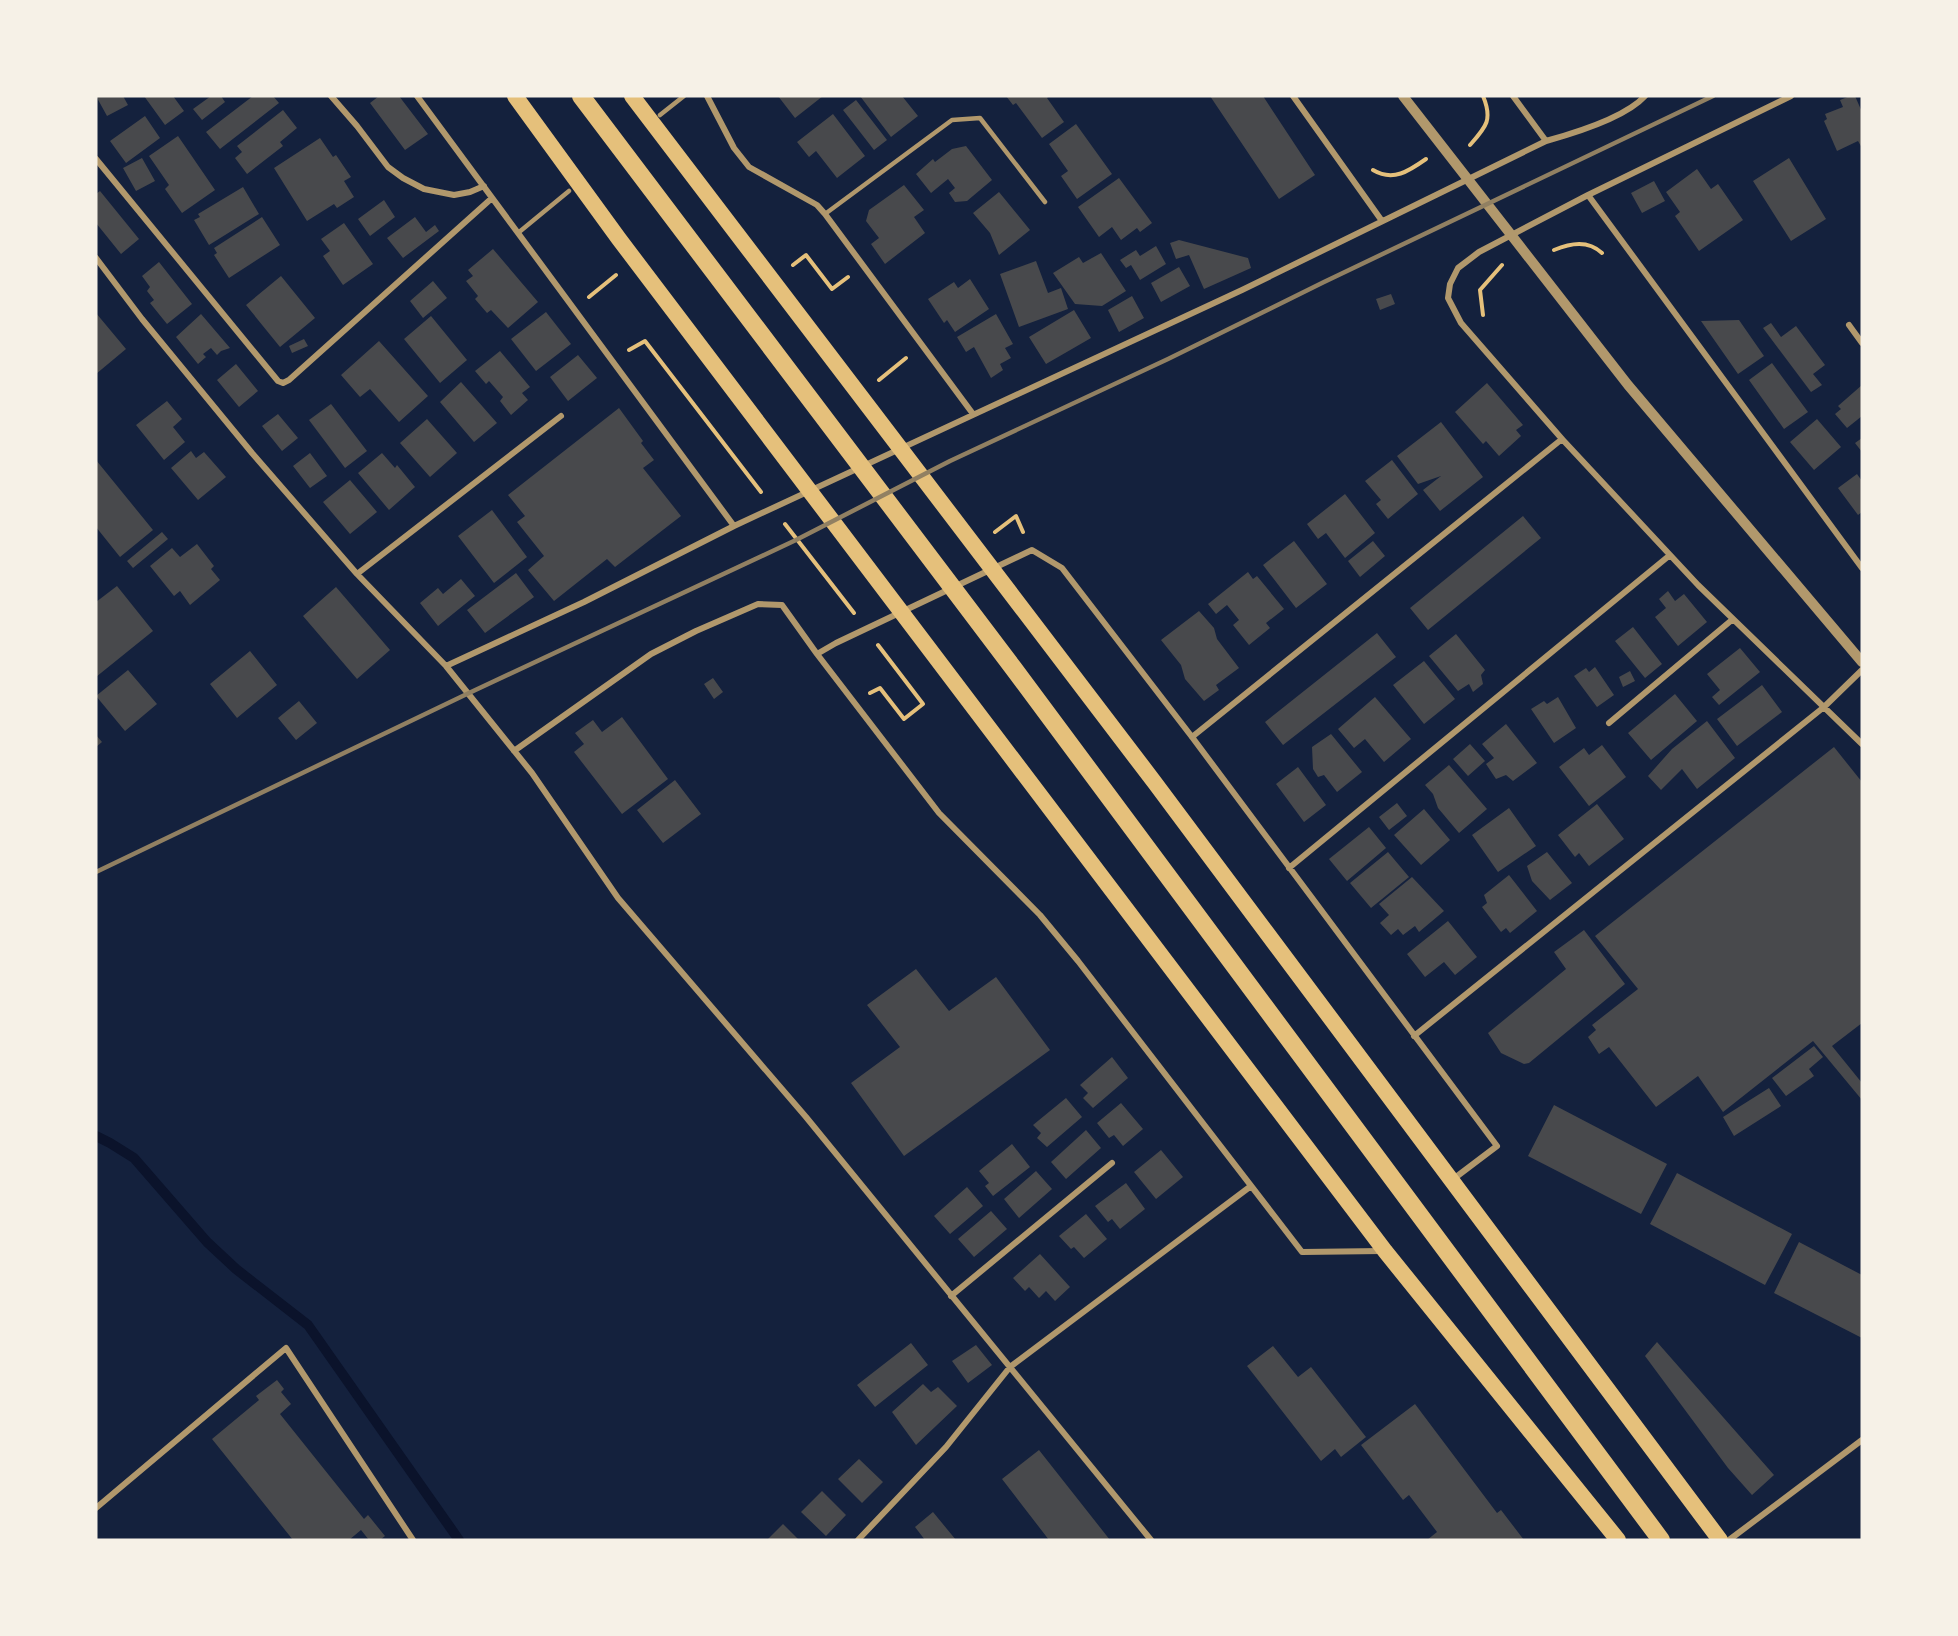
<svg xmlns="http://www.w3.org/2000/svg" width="1958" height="1636" font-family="Quicksand,sans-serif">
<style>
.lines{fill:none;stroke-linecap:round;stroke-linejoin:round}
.stream{stroke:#0b132b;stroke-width:10}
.building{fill:#48494c}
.path{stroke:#e5c07b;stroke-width:4}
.service{stroke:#b1986c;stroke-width:4.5}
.minor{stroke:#b1986c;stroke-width:6}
.tertiary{stroke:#b1986c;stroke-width:10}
.trunk{stroke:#e5c07b;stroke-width:16}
.motorway{stroke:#e5c07b;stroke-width:18}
.rail{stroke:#918062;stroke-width:4.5}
</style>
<rect width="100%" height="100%" fill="#14213d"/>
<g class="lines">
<!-- stream -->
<path class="stream" d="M96,1136L110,1143L134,1158L207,1242L236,1269L308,1325L459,1540"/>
</g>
<!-- building -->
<path class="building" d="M96,96H123L128,105L107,116Z
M144,96H173L184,111L165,125Z
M211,96H221L225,102L202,120L193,109Z
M253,96H273L279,103L220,149L206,132Z
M379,96H399L428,134L405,150L370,103Z
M778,96H823L795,118Z
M860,96H902L918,116L891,137Z
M1006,96H1049L1047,98L1064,122L1042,138L1016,103L1013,105Z
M1210,96H1263L1315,175L1279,199Z
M1850,96H1855L1862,112V148L1858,141L1837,151L1824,121L1827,119L1825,114L1843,107L1840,100Z
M856,100L887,140L874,150L843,110Z
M283,110L297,128L280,142L283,146L247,174L235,158L242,152L237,146Z
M833,114L865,156L837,178L816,151L809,157L797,142Z
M145,116L160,138L126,163L110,141Z
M1076,124L1112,174L1077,199L1061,176L1068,171L1049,144Z
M178,136L215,190L182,213L165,189L169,185L149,156Z
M320,138L333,157L336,155L351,177L344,181L354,197L337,208L334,204L307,221L274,168Z
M966,146L992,180L967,201L955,202L949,193L955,188L948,179L931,193L916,174L933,159L935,162L952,149Z
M142,158L155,181L136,191L123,168Z
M1789,158L1826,219L1791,241L1753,181Z
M1697,169L1711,189L1718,184L1743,220L1699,251L1675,216L1680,212L1666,192Z
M1119,178L1152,223L1140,232L1137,228L1121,240L1112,227L1099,237L1078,207Z
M1654,181L1665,201L1642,213L1631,193Z
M904,185L924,210L914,217L925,233L885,264L871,244L879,238L866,221L869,210Z
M243,187L259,214L209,245L194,220L200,217L198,214Z
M100,191L139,239L121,254L96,223V194Z
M999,192L1030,230L999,255L990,233L973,213Z
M384,200L395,217L370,236L358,219Z
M262,217L280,245L229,278L214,255L217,253L214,248Z
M415,217L426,232L435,225L439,231L403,258L387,238Z
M344,223L373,264L343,285L323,256L330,251L321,239Z
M1179,240L1248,258L1251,268L1204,289L1189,255L1176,259L1170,243Z
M1156,246L1166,264L1140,280L1131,265L1126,268L1120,260L1136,250L1140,256Z
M493,249L538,302L508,328L491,310L487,313L475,299L478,296L466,281L473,276L468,270Z
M1101,253L1126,291L1102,306L1075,304L1053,273L1079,257L1083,263Z
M1036,261L1048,293L1061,288L1068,309L1019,327L1000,274Z
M159,262L192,304L167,324L150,303L154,300L147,291L150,287L142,276Z
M1179,267L1190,286L1161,302L1151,283Z
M281,276L315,318L280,347L246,305Z
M970,279L989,309L955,332L947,320L944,323L928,299L954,282L958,288Z
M433,281L447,298L423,318L410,301Z
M1391,294L1395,304L1380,310L1376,299Z
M1132,296L1144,318L1119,332L1108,310Z
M1074,310L1091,338L1046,364L1029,337Z
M546,312L571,344L536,371L511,339Z
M96,313L126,349L96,374Z
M201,314L230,348L221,351L217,355L211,348L203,354L206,357L198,364L176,337Z
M996,314L1013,344L1005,348L1011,358L1000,364L1003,370L991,378L974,347L966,352L957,337Z
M431,316L467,360L440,383L404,339Z
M1739,320L1764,356L1738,374L1701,321Z
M1771,323L1781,337L1796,326L1825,365L1813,374L1822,385L1811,392L1763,328Z
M304,339L308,346L292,353L289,346Z
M379,341L428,396L399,422L370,389L360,397L341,375Z
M500,351L530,387L522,393L528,400L511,415L500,401L503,397L489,381L486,384L475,371Z
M578,355L597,378L568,401L550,377Z
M1772,363L1808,412L1784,429L1749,380Z
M236,364L258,391L239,407L217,380Z
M461,382L497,423L474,442L440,402Z
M1487,383L1523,425L1516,430L1521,436L1499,456L1486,441L1483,444L1455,412Z
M1862,385V416L1847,428L1835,414L1841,409L1838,406Z
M167,401L182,419L173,427L185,442L164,460L136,425Z
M331,404L367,451L345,468L309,420Z
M619,408L643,441L641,443L654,460L643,468L681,516L615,567L607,559L554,601L528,570L544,556L517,522L525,516L508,495Z
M278,414L298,438L282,451L262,426Z
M427,419L457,453L430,477L400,443Z
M1817,419L1841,447L1814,470L1790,442Z
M1441,422L1483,477L1440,511L1423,490L1441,476L1418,484L1397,456Z
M1862,438V452L1855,443Z
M191,451L196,458L204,452L226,477L198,500L171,468Z
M310,453L327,476L310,488L293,466Z
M382,453L395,468L397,465L415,487L389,510L358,473Z
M96,460L153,530L120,557L96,527Z
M1392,460L1418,494L1388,519L1376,504L1381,500L1365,481Z
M1857,474L1862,481V512L1858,515L1838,488Z
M350,480L377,512L350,534L323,502Z
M1345,494L1375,533L1345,558L1326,533L1318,539L1307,524Z
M492,510L527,557L494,583L458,536Z
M1523,516L1541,538L1428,630L1410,608Z
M162,532L168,539L133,568L127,561Z
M1294,541L1327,584L1296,608L1263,565Z
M1373,541L1385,556L1360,577L1348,561Z
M197,544L214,566L211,569L220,580L190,605L180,591L174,596L150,566L172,548L180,557Z
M1248,572L1253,579L1257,576L1284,609L1266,623L1270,628L1249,645L1233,625L1239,620L1227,605L1216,614L1208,604Z
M516,573L534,597L485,633L467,610Z
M461,579L475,596L438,626L420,603L438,588L443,594Z
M117,586L153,631L96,677V602Z
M336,587L390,650L357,679L303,616Z
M1668,591L1675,601L1684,594L1707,622L1678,646L1655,617L1666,608L1659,599Z
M1199,611L1214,628L1217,639L1239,668L1216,685L1219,690L1204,701L1185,679L1181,665L1161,640Z
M1633,627L1662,664L1645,678L1615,641Z
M1377,633L1396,657L1283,745L1265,722Z
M1456,634L1485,670L1481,675L1483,684L1473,692L1469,684L1458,691L1429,656Z
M1740,648L1760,672L1719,705L1712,697L1720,690L1707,674Z
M250,651L277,685L237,718L210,684Z
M1424,661L1455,699L1424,724L1393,685Z
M1595,667L1614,695L1597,707L1574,676L1586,668L1589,672Z
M128,670L157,704L125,731L96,696Z
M1630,671L1635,681L1623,687L1619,677Z
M713,678L723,692L714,699L704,684Z
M1762,685L1782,712L1737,746L1717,719Z
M1675,694L1697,721L1651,760L1628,733Z
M1375,697L1411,739L1384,762L1365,739L1354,748L1338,729Z
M1558,697L1576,728L1554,743L1531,709L1544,701L1547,704Z
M299,701L317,723L296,740L278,718Z
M622,717L668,779L622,814L574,752L584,744L575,733L593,720L602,732Z
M1707,721L1735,758L1697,789L1682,769L1661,790L1648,776L1672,749Z
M1506,724L1537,763L1513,781L1506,775L1496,779L1486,764L1494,758L1482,744Z
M1331,734L1362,772L1337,792L1324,775L1318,777L1313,769L1312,747Z
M96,735L102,742L96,747Z
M1470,744L1485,761L1468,776L1453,759Z
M1602,745L1626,777L1589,806L1559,767L1584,748L1589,755Z
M1834,747L1862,782V1023L1832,1046L1862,1083V1100L1813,1041L1723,1112L1698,1076L1656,1107L1609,1047L1599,1054L1588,1037L1596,1030L1592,1025L1638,989L1595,936Z
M1449,765L1487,809L1459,833L1438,808L1433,794L1425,785Z
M1298,767L1326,805L1304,822L1276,784Z
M675,780L701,814L663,843L637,810Z
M1397,803L1407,816L1389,830L1379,817Z
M1597,804L1624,839L1589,866L1579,853L1575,857L1558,835Z
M1509,808L1536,846L1498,872L1472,835Z
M1424,809L1450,840L1421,865L1394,835Z
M1369,827L1386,848L1347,881L1329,859Z
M1388,852L1409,877L1371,908L1350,883Z
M1547,852L1572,883L1550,900L1532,881L1527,866Z
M1509,875L1537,911L1510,933L1506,928L1501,932L1482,907L1487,903L1484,895Z
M1412,877L1444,911L1419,932L1415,926L1403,935L1398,929L1391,935L1380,923L1389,915L1379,904Z
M1448,921L1477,957L1455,975L1444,962L1425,977L1407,954Z
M1584,930L1625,984L1529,1063L1524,1064L1501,1053L1488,1033L1566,969L1554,952Z
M916,969L949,1011L996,977L1050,1050L904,1156L851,1083L900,1047L867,1005Z
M1814,1046L1823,1057L1809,1069L1814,1076L1786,1096L1772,1078Z
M1112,1057L1128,1078L1093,1108L1083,1098L1088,1093L1080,1085Z
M1769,1088L1781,1106L1734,1136L1723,1117Z
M1066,1098L1082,1117L1047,1147L1037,1138L1041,1133L1033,1125Z
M1121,1103L1143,1129L1123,1146L1114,1135L1109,1138L1097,1123Z
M1554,1105L1667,1164L1641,1214L1528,1156Z
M1086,1130L1101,1148L1066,1179L1051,1162Z
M1012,1144L1030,1167L993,1196L985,1186L989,1183L979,1171Z
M1161,1150L1183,1177L1156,1199L1134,1172Z
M1036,1171L1052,1189L1019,1218L1004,1199Z
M1677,1173L1792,1234L1765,1285L1650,1224Z
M1126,1183L1145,1209L1120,1229L1112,1219L1108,1222L1095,1206Z
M967,1187L983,1206L950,1234L934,1216Z
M991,1211L1007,1229L974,1257L958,1239Z
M1086,1214L1107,1239L1084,1258L1074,1247L1071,1249L1059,1236Z
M1799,1242L1862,1275V1338L1774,1293Z
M1040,1254L1070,1287L1055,1301L1046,1291L1039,1298L1029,1287L1025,1291L1013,1278Z
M1657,1342L1774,1475L1752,1495L1728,1468L1645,1356Z
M911,1343L928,1365L875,1407L857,1385Z
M976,1345L992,1365L968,1383L952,1361Z
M1273,1346L1298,1377L1311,1367L1366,1437L1341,1457L1335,1449L1321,1461L1247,1366Z
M277,1380L284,1389L281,1392L291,1404L280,1414L364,1519L368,1515L385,1536L380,1540H369L361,1530L349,1540H293L212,1439L259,1400L256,1396Z
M923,1384L931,1392L938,1387L957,1406L916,1445L892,1412Z
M1415,1404L1497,1513L1501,1510L1524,1540H1427L1437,1532L1409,1495L1403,1500L1361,1445Z
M1039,1450L1110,1540H1049L1002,1479Z
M859,1459L883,1482L862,1503L838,1479Z
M822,1491L846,1515L826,1536L801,1512Z
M933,1512L956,1540H925L915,1527Z
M783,1524L799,1540H767Z"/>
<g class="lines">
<!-- path -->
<path class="path" d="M1470,145C1486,127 1493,120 1483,96
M1373,170C1393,182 1409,171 1426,159
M1554,250C1571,243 1588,240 1602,253
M793,265L806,255L832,289L848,277
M589,297L616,275
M1483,315L1480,290L1502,265
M629,350L645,341L761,492
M879,380L906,358
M785,524L854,613
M995,532L1016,516L1023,532
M870,693L880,688L904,719L923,704L878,645"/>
<!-- service -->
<path class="service" d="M660,115L684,96
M825,214L952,120L980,118L1045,202
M518,233L569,191"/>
<!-- minor -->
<path class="minor" d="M331,96L357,126L388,167L403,178L424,189L454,195L470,192L484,186
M417,96L734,526
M707,96L734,148L749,167L817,205L825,214L973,414
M1293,96L1382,221
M1513,96L1546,141
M1791,96L1588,195L1479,252L1458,268L1450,284L1448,298L1461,323L1562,439L1698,585L1862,744
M96,159L278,381L283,383L289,380L492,198
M1588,195L1862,568
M96,258L142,319L252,453L357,574L446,666L532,773L618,898L806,1117L1151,1540
M1849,325L1862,343
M357,574L561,416
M446,666L584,602L734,526L1242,290L1546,141C1575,133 1625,118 1645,96
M1609,723L1733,619
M1192,737L1562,439
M514,751L651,654L696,631L758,604L782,605L817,654
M1289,868L1670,555
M1414,1036L1824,707L1862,670
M1382,1251L1302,1252L1078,961L1040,915L939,813L817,654L836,643L1032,550L1062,568L1192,737L1497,1146L1452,1180
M951,1296L1112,1163
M96,1508L286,1348L413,1540
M858,1540L946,1447L1010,1367L1251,1186
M1729,1540L1862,1440"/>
<!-- tertiary -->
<path class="tertiary" d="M1403,96L1628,385L1862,662"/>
<!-- trunk -->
<path class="trunk" d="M515,96L619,239L1385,1251L1618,1540
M632,96L1155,783L1720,1540"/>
<!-- motorway -->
<path class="motorway" d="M581,96L1014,669L1661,1540"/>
<!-- rail -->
<path class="rail" d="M96,872L469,693L796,540L950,461L1168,359L1324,282L1713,96"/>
</g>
<!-- border -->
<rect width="1958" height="1636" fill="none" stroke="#f6f1e7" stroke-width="195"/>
</svg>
